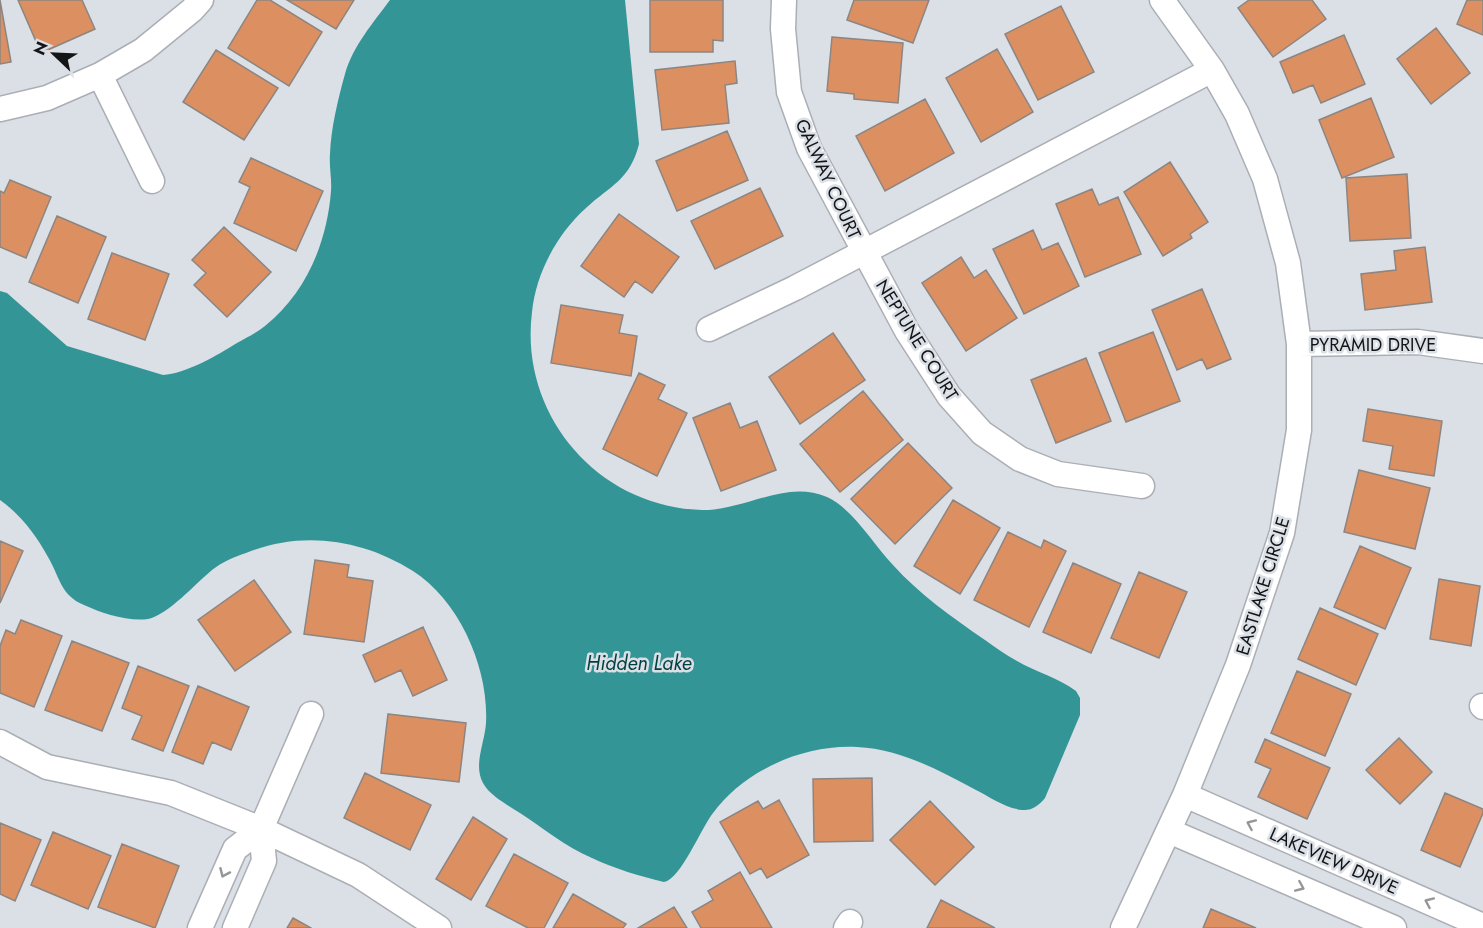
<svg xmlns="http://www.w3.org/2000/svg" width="1483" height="928" font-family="Jost,sans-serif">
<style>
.water{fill:#339595}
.building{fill:#dc9061;stroke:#8c8581;stroke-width:1.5}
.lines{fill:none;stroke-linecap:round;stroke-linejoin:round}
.minor-casing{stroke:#abafb5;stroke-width:27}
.minor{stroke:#fff;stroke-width:24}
.oneway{stroke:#959697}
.labels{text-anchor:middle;stroke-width:5;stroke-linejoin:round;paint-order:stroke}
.street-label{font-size:18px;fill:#131517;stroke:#dbdfe6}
.water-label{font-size:20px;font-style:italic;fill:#003f3f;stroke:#dbdfe6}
</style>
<rect width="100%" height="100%" fill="#dbdfe6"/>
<!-- water -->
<path class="water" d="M390,0H625L639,144C630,180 611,185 586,208C557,234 536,273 532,312C519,415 598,507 702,510C745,511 785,479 827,497C853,509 873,544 893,565C919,594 953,618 985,640C995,647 1006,655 1017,661C1036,672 1059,678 1076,691L1080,698V715L1045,798C1039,805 1032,811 1022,810C1005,808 990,797 976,790C938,770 901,749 857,747C804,744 745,770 713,813C701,828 681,879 664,882C640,876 615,869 592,858C566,847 543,828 520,813C508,805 490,796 483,783C473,765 485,742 486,723C489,669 460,601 413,571C363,539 301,530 246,553C234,557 222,562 212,570C196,583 168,615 148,619C129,622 101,613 84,605C60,595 60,577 48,557C36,535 20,514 0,500V291L7,293L67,346L163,375C185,374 218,355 237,343C246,338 256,333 265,326C306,293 327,243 331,191C332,179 329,167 330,154C331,128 338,99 345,74C353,46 373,23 390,0Z"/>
<!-- building -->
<path class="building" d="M0,0L11,62L0,64Z
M18,0H82L95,29L41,53Z
M257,0H270L322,32L289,86L228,48Z
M287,0H354L336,29Z
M650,0H723V41L713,40V52H650Z
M854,0H929L913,43L847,20Z
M1249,0H1312L1326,19L1273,57L1238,8Z
M1467,0H1483V35L1457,24Z
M1061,6L1094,72L1038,100L1005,34Z
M1436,28L1470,73L1431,104L1397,59Z
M1344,35L1365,84L1321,103L1313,85L1293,93L1280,62Z
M832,37L903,43L898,103L854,99V94L827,91Z
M997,49L1033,112L981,142L946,78Z
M216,50L278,88L244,140L183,102Z
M735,61L737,83L725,85L729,123L662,130L655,70Z
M1371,98L1394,157L1342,178L1319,120Z
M925,99L954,153L885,191L856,136Z
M727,131L748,180L677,211L656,161Z
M251,158L323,191L296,251L234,223L250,187L239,182Z
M1170,162L1208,222L1190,234L1192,238L1163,256L1124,192Z
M1407,174L1411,238L1350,241L1346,178Z
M10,180L51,197L26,258L0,247V191L4,193Z
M760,188L783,236L715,269L691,221Z
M1092,189L1099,205L1118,197L1141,254L1085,277L1056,204Z
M619,214L679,257L652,293L635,281L624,297L581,266Z
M57,216L106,237L78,303L29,282Z
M224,227L271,272L227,317L194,285L206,273L192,260Z
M1033,230L1042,250L1058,243L1079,286L1024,314L993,249Z
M1425,247L1432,302L1365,310L1361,274L1396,270L1394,251Z
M112,253L169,274L145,340L88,319Z
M961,257L974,278L986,270L1017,318L966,351L922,283Z
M1202,289L1231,359L1207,369L1202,359L1177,370L1152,310Z
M561,305L623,315L619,333L637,336L631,376L551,363Z
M1153,332L1180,401L1126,422L1099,353Z
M833,333L865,380L800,424L769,377Z
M1086,358L1111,421L1056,443L1031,380Z
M639,373L665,385L658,399L687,413L657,476L603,449Z
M863,391L903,440L840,492L800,444Z
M730,403L740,428L757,421L776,470L721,491L693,418Z
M1368,409L1442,421L1434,476L1389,469L1393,446L1363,441Z
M908,443L952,488L895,544L851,499Z
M1359,470L1430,488L1415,549L1344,532Z
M953,500L1000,528L960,594L914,566Z
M1008,532L1041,548L1044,540L1066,551L1029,627L974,600Z
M0,541L23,551L0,603Z
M1360,546L1411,568L1385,629L1334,607Z
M315,560L349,565L347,577L373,581L364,642L304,634Z
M1073,563L1121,584L1091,653L1043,632Z
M1139,572L1187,592L1159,658L1111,638Z
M1439,579L1480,586L1471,646L1430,639Z
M254,580L291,632L235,671L198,620Z
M1320,608L1378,634L1356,685L1298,659Z
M21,620L62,636L34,707L0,693V646L6,630L15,634Z
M423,627L447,680L413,696L401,670L375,682L363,655Z
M72,641L129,663L102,731L45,710Z
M138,666L189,686L163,751L132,739L142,716L122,708Z
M1297,671L1351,694L1325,756L1271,733Z
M198,686L249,707L231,750L212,742L203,764L172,752Z
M388,714L466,723L459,782L381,773Z
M1399,738L1432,772L1400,804L1366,770Z
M1265,739L1330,768L1307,819L1258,797L1271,769L1255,762Z
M365,773L431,805L410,850L344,818Z
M872,778L873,841L814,842L813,779Z
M1445,793L1483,809V813L1460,867L1421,850Z
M779,800L809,855L767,878L761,868L750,874L720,822L758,801L763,809Z
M930,801L974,847L935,885L890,840Z
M473,817L507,839L471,900L436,879Z
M0,823L41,840L15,901L0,894Z
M53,832L111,856L88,909L31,885Z
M122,844L179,866L155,928L98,907Z
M514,854L568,883L544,928H528L486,906Z
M740,872L772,928H701L692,912L713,900L708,891Z
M573,894L626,924L623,928H553Z
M941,900L995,928H927Z
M674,907L687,928H638Z
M1211,909L1256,928H1203Z
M293,918L311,928H287Z"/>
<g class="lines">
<defs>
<path id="minor" d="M784,0L783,29L789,92L809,148L907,331L949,396L982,433L1020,459L1058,474L1142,486
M100,75L152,181
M0,109L47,98L100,75L143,50L192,10L201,0
M709,329L795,288L1212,70
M1299,344L1418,342L1483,351
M1482,706L1483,707
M0,742L47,767L171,793L261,829L358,875L439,928
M1185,795L1483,926
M1169,831L1394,928
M200,928L235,849L261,829L311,714
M235,928L264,861L261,829
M846,928L850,922
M1123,928L1185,795L1238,665L1282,533L1299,430V344L1288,263L1265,179L1237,114L1212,70L1162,0"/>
</defs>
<!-- minor casing -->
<use href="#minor" class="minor-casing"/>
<!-- minor -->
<use href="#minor" class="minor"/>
</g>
<!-- one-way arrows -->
<defs><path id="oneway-chevron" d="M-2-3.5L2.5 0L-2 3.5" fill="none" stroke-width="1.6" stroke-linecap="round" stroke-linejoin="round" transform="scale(1.5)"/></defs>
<g class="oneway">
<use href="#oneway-chevron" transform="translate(1251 824) rotate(-156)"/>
<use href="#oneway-chevron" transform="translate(224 873) rotate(114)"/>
<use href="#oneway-chevron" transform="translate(1300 887) rotate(23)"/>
<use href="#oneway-chevron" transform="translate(1429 902) rotate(-156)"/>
</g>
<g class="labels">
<!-- street labels -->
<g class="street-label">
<text transform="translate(828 179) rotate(65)" y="6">GALWAY COURT</text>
<text transform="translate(917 340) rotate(58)" y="6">NEPTUNE COURT</text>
<text x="1373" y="351">PYRAMID DRIVE</text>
<text transform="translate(1263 586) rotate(-73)" y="6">EASTLAKE CIRCLE</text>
<text transform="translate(1334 861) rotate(24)" y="6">LAKEVIEW DRIVE</text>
</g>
<!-- water labels -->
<g class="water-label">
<text x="639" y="670">Hidden Lake</text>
</g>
</g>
<!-- north arrow -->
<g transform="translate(54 54) rotate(293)" stroke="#dbdfe6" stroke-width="4.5" paint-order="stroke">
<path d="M0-4.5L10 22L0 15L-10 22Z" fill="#131517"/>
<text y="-9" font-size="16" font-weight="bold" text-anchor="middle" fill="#131517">N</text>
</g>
</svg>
